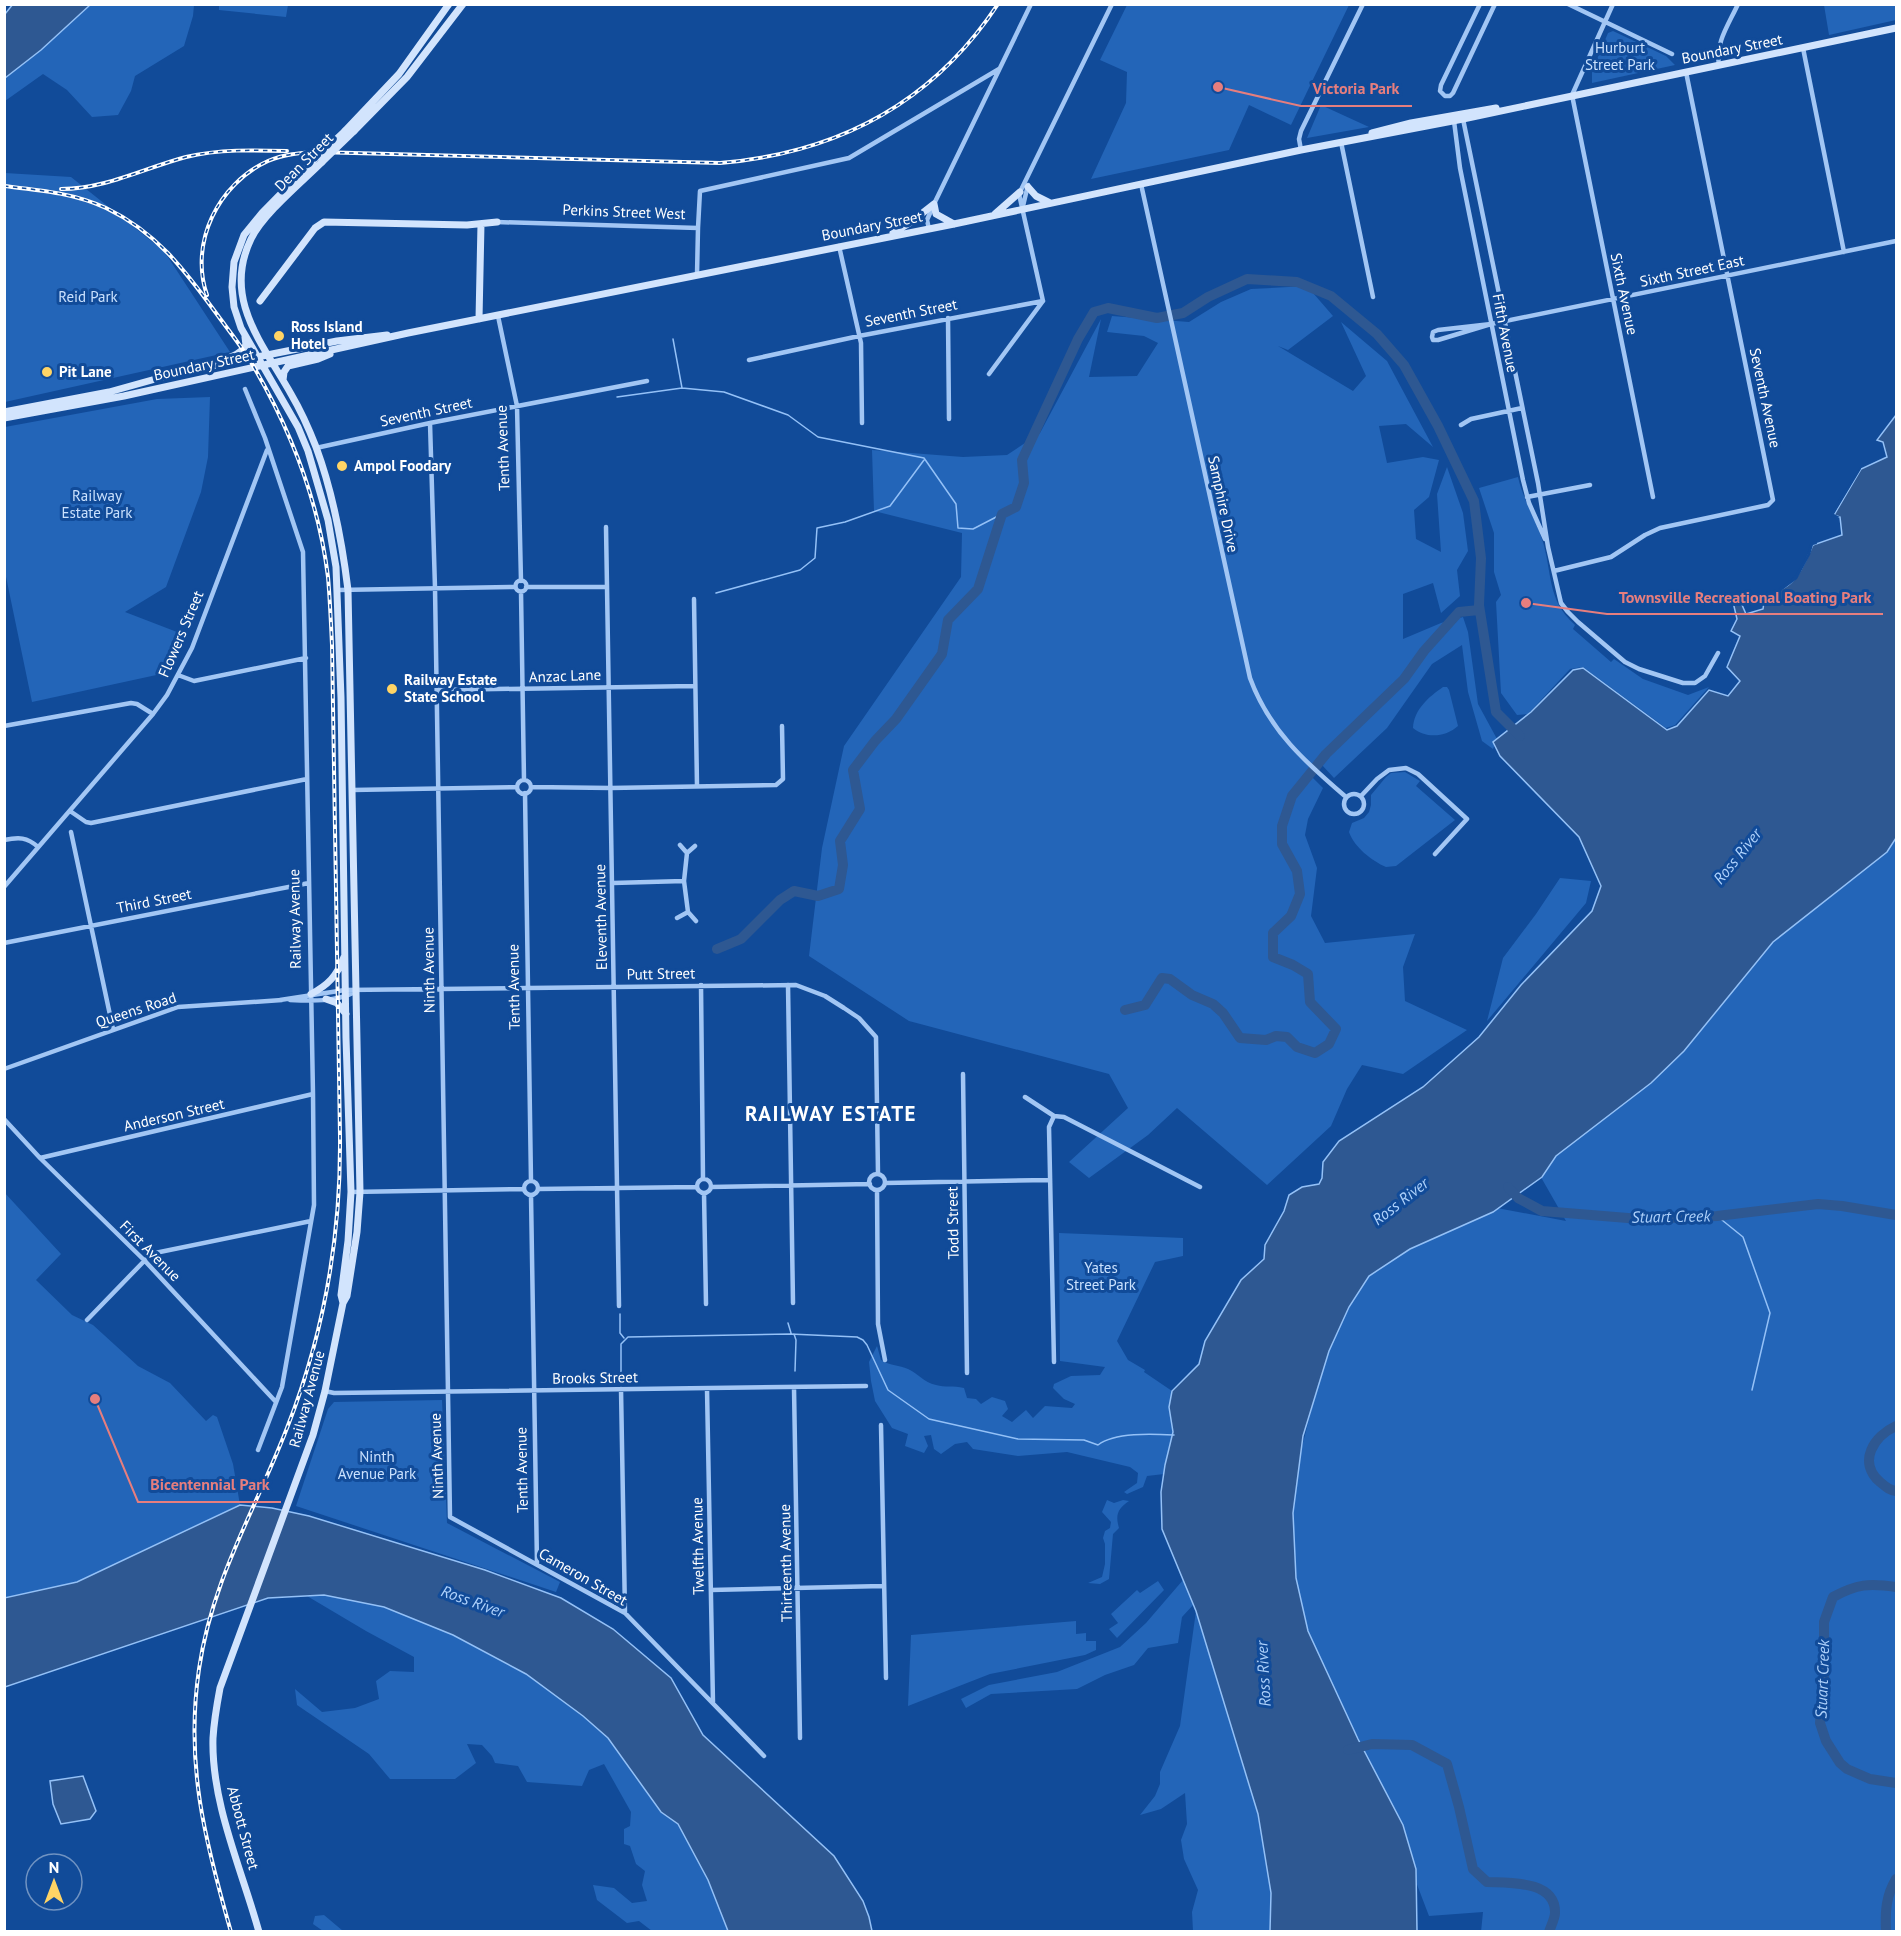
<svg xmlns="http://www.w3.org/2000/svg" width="1901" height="1936" font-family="'PT Sans',sans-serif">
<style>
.green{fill:#2365b8}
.water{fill:#2e5892;stroke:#94c1f7;stroke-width:1.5}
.pier{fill:#114b99}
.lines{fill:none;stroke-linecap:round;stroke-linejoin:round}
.stream{stroke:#94c1f7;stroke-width:1.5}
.river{stroke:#2e5892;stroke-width:10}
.street{stroke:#a2c6f4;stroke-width:4.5}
.secondary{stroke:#d2e4fd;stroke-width:7}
.rail-casing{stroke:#fff;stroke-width:4}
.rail{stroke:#114b99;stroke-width:1.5;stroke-dasharray:4.5;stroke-linecap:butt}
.secondary-bridge{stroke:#d2e4fd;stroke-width:7}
.poi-dot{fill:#ffd465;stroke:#114b99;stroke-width:2}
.labels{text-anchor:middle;stroke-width:6;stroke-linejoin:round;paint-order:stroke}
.park-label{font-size:15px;fill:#cae1fe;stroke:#114b99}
.street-label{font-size:15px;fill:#fff;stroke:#114b99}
.poi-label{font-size:15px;font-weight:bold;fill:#fff;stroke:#114b99;text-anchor:start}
.water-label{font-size:16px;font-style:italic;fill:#aed1fb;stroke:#114b99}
.district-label{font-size:21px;font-weight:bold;letter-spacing:1.5px;fill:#fff;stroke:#114b99}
.leader{fill:none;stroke:#e67e7e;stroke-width:2}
.callout-dot{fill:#e67e7e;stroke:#114b99;stroke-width:2}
.callout-label{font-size:16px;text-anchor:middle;font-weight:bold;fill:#e67e7e;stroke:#114b99;stroke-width:6;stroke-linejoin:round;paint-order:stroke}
</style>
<rect width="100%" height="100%" fill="#114b99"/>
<!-- green -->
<path class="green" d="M90,5H194L193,16L184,46L135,76L131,91L118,115L92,117L67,90L43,74L5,101V78L41,50Z
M219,5V4L288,5L286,17L219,10Z
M1127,5V4L1349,5L1291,125L1249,105L1229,150L1091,179L1126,103L1127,72L1100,60Z
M1824,5H1896V20L1829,35Z
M1613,31L1666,56L1675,65L1592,83V71L1608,33Z
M1321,105L1369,127L1307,138Z
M5,173L71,177L164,251L230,352L5,402Z
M1307,286L1333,316L1288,350L1278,346L1353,391L1366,376L1341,322L1387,361L1433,447L1406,424L1379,426L1387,463L1423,457L1439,460L1429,497L1414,510L1416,539L1441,552L1437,494L1447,467L1463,513L1468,551L1457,570L1460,596L1441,613L1433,583L1403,594V639L1441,623L1463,617L1468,632L1478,704L1497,739L1493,749L1482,741L1468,692L1462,645L1432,664L1387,728L1334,778L1322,765L1312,777L1323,788L1308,819L1305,835L1317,868L1311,916L1325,943L1415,934L1403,967L1405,1001L1467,1030L1403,1074L1362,1065L1347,1089L1331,1126L1267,1185L1177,1108L1148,1135L1089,1178L1069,1162L1128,1108L1109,1074L909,1021L809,956L822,848L844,746L961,577L962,533L874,511L872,450L963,457L1007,455L1040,433L1101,319L1089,377L1137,376L1158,343L1144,336L1107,332L1112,316L1189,322L1221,302L1251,289Z
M210,397L208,457L201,492L166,587L125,612L177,632L161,674L32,702L5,572V427L157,399Z
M1518,477C1523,499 1535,518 1542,539C1553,573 1546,599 1575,625L1573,629L1611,662L1614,659L1643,679L1688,695L1709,687L1675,725L1666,728L1583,667L1570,669L1528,714L1517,715L1501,693L1496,602L1501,595L1494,572V533L1479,488Z
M1443,687H1447L1449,690L1458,726C1446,737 1426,739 1413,728C1414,709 1429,697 1443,687Z
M1405,772L1420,781L1416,786L1455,820L1396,866L1386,867C1372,861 1354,847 1349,832L1352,823L1364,818L1369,812L1371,805V795L1386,777L1391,773Z
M1896,815V1931L1481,1932L1483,1912L1429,1916L1387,1806L1304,1649L1281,1528L1338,1307L1409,1232L1481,1205L1566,1221L1530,1158Z
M1560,878L1591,881L1586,903L1487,1021L1503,958L1536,914Z
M4,1192L61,1254L36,1280L72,1315L93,1325L138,1366L170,1383L206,1421L213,1415L217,1417L233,1464L240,1505L77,1582L5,1598Z
M1059,1233L1183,1238V1256L1155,1262L1117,1341L1128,1360L1145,1370L1144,1372L1172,1391L1169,1407L1173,1432L1164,1474L1147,1476L1143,1487L1127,1494L1124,1492L1137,1483L1138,1473L1130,1467L1067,1452L1018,1456L973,1449L967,1442L955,1444L941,1454L934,1449L931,1435L924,1436L928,1446L924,1453L905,1446L908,1434L892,1428L875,1401L871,1381L869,1362L877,1346L881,1360C891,1366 899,1365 908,1369C919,1374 923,1382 936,1385C945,1388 953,1385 964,1388L967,1398L976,1399L981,1404L992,1397L1005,1401L1008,1409L1002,1416L1012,1422L1026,1410L1033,1418L1045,1406L1072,1408L1075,1404L1064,1399L1053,1388L1054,1384L1071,1376L1100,1375L1105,1367L1060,1361Z
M442,1400L447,1523L560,1582L556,1592L296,1506L328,1409L334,1402Z
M1107,1500L1114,1503L1123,1500L1129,1501C1118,1509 1115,1514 1119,1528L1113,1534L1109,1579L1100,1584L1088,1583L1102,1577L1105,1564V1544L1103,1538L1105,1531L1110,1528L1111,1522L1102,1512Z
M1183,1580L1194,1604L1182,1617L1178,1643L1148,1648L1134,1665L1105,1675L1077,1689L991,1694L966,1708L961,1699L989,1685L1057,1672L1120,1647L1146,1623Z
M1158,1581L1164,1590L1117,1638L1109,1629L1118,1623L1111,1614L1137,1590L1140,1593Z
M324,1595L384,1607L453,1635L526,1674L583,1716L608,1738L661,1812L678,1824L708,1880L728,1931H652L639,1921L627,1923L597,1900L593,1885L614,1888L632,1903L647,1901L642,1885L645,1871L636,1864L630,1846L624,1844V1829L630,1826L631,1812L604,1764L589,1770L582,1786L527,1782L518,1766L495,1763L492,1756L482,1745L467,1744L476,1763L455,1779H390L369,1754L297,1705L295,1689L322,1712L355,1708L379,1699L376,1681L390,1671L414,1672V1657L366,1631L307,1596Z
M1196,1611L1258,1814L1271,1893L1270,1931H1193L1192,1912L1198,1890L1184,1859L1181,1840L1187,1824L1185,1793L1161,1809L1140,1815L1155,1796L1160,1784V1772L1180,1726Z
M1076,1621V1634L1086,1633V1641H1096V1650L1085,1655L990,1674L908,1706L911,1635Z
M324,1915L343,1931H323L313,1924L315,1916Z"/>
<!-- water -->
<path class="water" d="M13,4H90V5L41,50L5,78V14Z
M1896,415V838L1887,852L1773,942L1684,1051L1651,1083L1556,1156L1542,1177L1493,1212L1410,1249L1369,1276L1349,1307L1329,1351L1303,1436L1293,1513L1296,1578L1308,1631L1358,1739L1403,1825L1416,1869L1417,1931H1270L1271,1893L1258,1814L1196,1611L1162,1529L1161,1492L1165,1465L1173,1432L1169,1407L1172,1391L1199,1364L1205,1341L1241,1280L1264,1259L1265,1245L1284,1211L1289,1195L1302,1187L1319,1184L1322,1178L1323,1162L1339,1141L1423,1087L1479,1037L1521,985L1592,911L1601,886L1579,837L1500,756L1493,742L1531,712L1573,670L1583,668L1667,730L1677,726L1709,690L1728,696L1740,681L1727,667L1740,636L1731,631L1737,619L1733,602L1739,598L1746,614L1763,609L1765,595C1796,588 1800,573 1813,545L1842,535L1840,517L1834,515L1861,469L1887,457L1883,442L1877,440Z
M240,1505L272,1508L309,1516L485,1570L561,1598L613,1629L671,1678L703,1735L834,1856L863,1901L869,1917L872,1931H728L708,1880L678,1824L661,1812L608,1738L583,1716L526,1674L453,1635L384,1607L324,1595L268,1598L5,1687L4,1598L77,1582Z
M83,1776L96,1811L90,1819L61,1824L53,1804L50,1781Z"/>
<!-- pier -->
<path class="pier" d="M1861,466V469L1834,514L1840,517H1832L1831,514L1837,502Z
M1816,541L1817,544L1813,545L1810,555L1797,579L1781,591L1765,595L1762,593L1778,589L1794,577L1807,555L1810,544Z"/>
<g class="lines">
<!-- stream -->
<path class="stream" d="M673,339L682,388
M617,397L682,388L724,392L788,415L818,437L924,458L956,504L958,528L973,529L1002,514
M716,593L800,570L815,558L817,528L845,522L890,506L924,460
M1717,1216L1743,1237L1770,1313L1752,1390
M620,1314V1333L624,1338
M788,1323L791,1333
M794,1334L796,1340L795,1371
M621,1380V1344L628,1337L790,1334L857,1337L863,1340L867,1345L888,1390L929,1419L1018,1439L1084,1440L1098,1445C1115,1432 1153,1434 1174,1435"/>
<!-- river -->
<path class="river" d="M717,949L741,939L780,900L794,891L818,896L839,889L843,865L840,841L860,809L853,770L875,741L896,719L942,654L948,620L978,589L1002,514L1016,507L1024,483L1022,460L1078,339L1094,312L1108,308L1157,318L1183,313L1208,297L1247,279L1297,282L1331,296L1377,334L1404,365L1438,426L1474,501L1481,558L1479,605L1496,712L1520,736
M1125,1010L1145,1005L1162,978L1170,979L1192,995L1213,1004L1223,1013L1240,1038L1266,1040L1276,1036L1287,1037L1297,1047L1315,1053L1329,1044L1336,1029L1310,1002L1308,974L1293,965L1273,957V933L1291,916L1300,894L1297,871L1282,844V826L1292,796L1326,754L1404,679L1424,651L1459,612L1479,610
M1508,1187L1518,1198L1542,1211L1640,1219L1717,1216L1818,1204L1842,1206L1896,1215
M1896,1426C1874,1436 1857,1462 1880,1482C1886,1487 1889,1490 1896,1491
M1896,1587C1869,1583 1857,1584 1833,1597L1824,1622V1681L1820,1723L1826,1741L1840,1763L1847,1769L1870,1779L1896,1783
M1348,1750L1372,1744L1412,1745L1447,1764L1459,1807L1473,1869L1487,1882C1509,1883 1556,1880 1555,1913C1555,1918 1551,1926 1549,1932
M1886,1932C1885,1911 1886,1896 1896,1879"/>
<!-- street -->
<path class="street" d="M1480,4L1441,85L1440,91L1445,96H1450L1453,93L1495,4
M1568,4L1672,54
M1613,4L1572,95L1653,497
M1803,48L1844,252
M1719,65C1715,43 1729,24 1738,4
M1463,119L1538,483L1548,547L1561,603L1568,612L1578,622L1625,662L1639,669L1683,683H1695L1705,676L1718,653
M1454,121L1460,168L1523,480L1529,503L1545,539
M1341,142L1373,297
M1301,150L1299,139L1301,131L1363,4
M1141,184L1250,678C1269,730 1305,762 1346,797
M1023,206L1028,185
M497,222L698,228L700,191L849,158L999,69
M929,229L927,220L934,204L1031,4
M839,246L861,343L862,423
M697,275L698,228
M1043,301L1019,194L1112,4
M498,316L517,406L521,581
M948,318L949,419
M1491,324L1438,330L1433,332L1432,337L1433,340H1438L1491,324L1896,241
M749,360L859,336L1043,301
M989,374L1043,301
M245,389L265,438L303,552L313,1094L314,1205L282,1387L258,1450
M430,423L435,588L450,1517L625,1613L764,1756
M1461,425L1471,419L1522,408
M316,448L430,423L647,381
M1527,497L1590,485
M606,527L619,1306
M1554,571L1611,557L1645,535L1660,528L1768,505L1773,500L1686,72
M515.5 586a5.5 5.5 0 1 1 11 0a5.5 5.5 0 1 1-11 0Z
M526,587H606
M338,590L515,587
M521,592L524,780
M694,599L697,786
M178,675L194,681L306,658
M437,690L694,686
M4,726L131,703L137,704L153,714
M517 787a7 7 0 1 1 14 0a7 7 0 1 1-14 0Z
M531,787L611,788L776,785L783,779L782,726
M352,790L517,787
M525,793L531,1181
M1344 804a10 10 0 1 1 20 0a10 10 0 1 1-20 0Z
M1361,796L1377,779L1389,770L1406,768L1418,774L1467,819L1435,854
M70,811L86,822L91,823L307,779
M71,832L113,1029
M4,840C19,837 27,837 38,847
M687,853L695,846
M613,883L684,881
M4,887L153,714L167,695L192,648L267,450
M688,912L696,921
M677,918L688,912L684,881L687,853L680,845
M4,943L309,883
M701,985L703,1179
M788,985L793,1303
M280,1000L345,990L796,985L825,996L844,1008L859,1018L876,1037L878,1174
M290,1000C311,1001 336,1002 355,992
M4,1069L178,1007L282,1000
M963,1074L967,1373
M1025,1097L1054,1116L1064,1117L1200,1187
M4,1119L40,1158L145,1261L276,1402
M40,1158L313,1094
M869 1182a8 8 0 1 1 16 0a8 8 0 1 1-16 0Z
M697 1186a7 7 0 1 1 14 0a7 7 0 1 1-14 0Z
M524 1188a7 7 0 1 1 14 0a7 7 0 1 1-14 0Z
M885,1183L1050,1180
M711,1187L870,1184
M538,1189L697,1187
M877,1190L878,1324L885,1360
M351,1192L524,1189
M704,1193L706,1304
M531,1195L537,1564
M87,1320L149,1256L155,1253L311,1221
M1054,1362L1049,1127L1054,1116
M794,1388L800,1738
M621,1389L625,1613
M707,1389L713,1703
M325,1391L334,1393L866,1386
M881,1425L886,1678
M711,1590L883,1586"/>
<!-- secondary -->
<path class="secondary" d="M345,131L399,74L449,4
M354,131L407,77L463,4
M1372,133L1411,123L1496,108
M313,161L262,213L244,235L234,262L232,287L234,307L241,328L298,427L308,451L328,520L336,567L341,698L346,1038L351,1192L348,1241L341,1295L343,1303
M1028,187L1036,196L1050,203
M995,214L1020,192
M893,233L911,222L934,204L936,214L954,224
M260,301L315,228L324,222L467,225L497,222
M479,319L481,224
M219,361C230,357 240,355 246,345L245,337
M283,380L284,372L288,366L318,359L330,354
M4,412L109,392L177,373L337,341L387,335
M4,418L124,396L408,333L954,224L1301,150L1463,119L1896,28
M311,994C328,985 337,976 344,957
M326,999L337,1003L346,1014
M259,1932C242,1870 211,1803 213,1738C214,1721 217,1704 220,1688L313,1435L325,1391L343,1303L347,1296L357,1232L360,1192L348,590C342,541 333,493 316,447C309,429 301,411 291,394C263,344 222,299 251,239C263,214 302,182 322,162"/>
<defs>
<path id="rail" d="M4,186C39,190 74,193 106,208C156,232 184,269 216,313C229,331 244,349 255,369C292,433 319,504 328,577C330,600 331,623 332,645L340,1136C341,1237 324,1334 287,1428C255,1511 212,1579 199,1669C185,1764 205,1841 231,1932
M61,189C106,189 144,168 186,157C219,149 254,150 287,151
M207,295C189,243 218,184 268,161C284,154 300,153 317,152L720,163C837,153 932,104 998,4"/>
</defs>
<!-- rail casing -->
<use href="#rail" class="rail-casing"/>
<!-- rail -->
<use href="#rail" class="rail"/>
<!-- secondary-bridge -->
<path class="secondary-bridge" d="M313,161L345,131
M322,162L354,131"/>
</g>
<!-- markers -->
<g class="poi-dot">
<circle cx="279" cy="336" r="6"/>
<circle cx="47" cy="372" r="6"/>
<circle cx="342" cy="466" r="6"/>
<circle cx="392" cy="689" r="6"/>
</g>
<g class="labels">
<!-- park labels -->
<g class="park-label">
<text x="1620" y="53">Hurburt<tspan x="1620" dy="17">Street Park</tspan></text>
<text x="88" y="302">Reid Park</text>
<text x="97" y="501">Railway<tspan x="97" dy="17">Estate Park</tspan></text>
<text x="1101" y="1273">Yates<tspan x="1101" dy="17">Street Park</tspan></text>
<text x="377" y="1462">Ninth<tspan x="377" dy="17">Avenue Park</tspan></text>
</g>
<!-- street labels -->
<g class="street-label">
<text transform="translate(1732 49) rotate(-11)" y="5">Boundary Street</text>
<text transform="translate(304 162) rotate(-45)" y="5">Dean Street</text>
<text transform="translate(624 212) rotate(2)" y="5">Perkins Street West</text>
<text transform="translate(872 226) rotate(-11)" y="5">Boundary Street</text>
<text transform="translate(1692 271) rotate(-12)" y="5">Sixth Street East</text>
<text transform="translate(1624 294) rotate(78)" y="5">Sixth Avenue</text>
<text transform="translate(911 313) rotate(-11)" y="5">Seventh Street</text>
<text transform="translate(1505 333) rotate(79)" y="5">Fifth Avenue</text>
<text transform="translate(204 365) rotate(-12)" y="5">Boundary Street</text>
<text transform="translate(1765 398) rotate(78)" y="5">Seventh Avenue</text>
<text transform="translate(426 412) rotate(-12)" y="5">Seventh Street</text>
<text transform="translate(503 448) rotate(-92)" y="5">Tenth Avenue</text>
<text transform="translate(1223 504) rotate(78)" y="5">Samphire Drive</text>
<text transform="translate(181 634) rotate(-67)" y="5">Flowers Street</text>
<text transform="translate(565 676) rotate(-2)" y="5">Anzac Lane</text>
<text transform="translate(154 901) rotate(-11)" y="5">Third Street</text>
<text transform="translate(601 917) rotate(-91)" y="5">Eleventh Avenue</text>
<text transform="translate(295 919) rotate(-91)" y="5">Railway Avenue</text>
<text transform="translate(429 970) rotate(-91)" y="5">Ninth Avenue</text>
<text transform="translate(661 974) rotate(-1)" y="5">Putt Street</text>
<text transform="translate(514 987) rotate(-91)" y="5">Tenth Avenue</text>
<text transform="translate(136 1010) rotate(-18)" y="5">Queens Road</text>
<text transform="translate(174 1115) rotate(-13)" y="5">Anderson Street</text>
<text transform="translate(953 1223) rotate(-91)" y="5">Todd Street</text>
<text transform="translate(150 1251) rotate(45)" y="5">First Avenue</text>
<text transform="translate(595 1378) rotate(-1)" y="5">Brooks Street</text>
<text transform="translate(307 1399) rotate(-75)" y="5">Railway Avenue</text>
<text transform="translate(437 1456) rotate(-92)" y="5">Ninth Avenue</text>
<text transform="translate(522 1470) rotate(-91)" y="5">Tenth Avenue</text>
<text transform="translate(698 1546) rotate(-91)" y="5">Twelfth Avenue</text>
<text transform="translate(786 1563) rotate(-91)" y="5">Thirteenth Avenue</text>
<text transform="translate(583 1577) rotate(30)" y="5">Cameron Street</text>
<text transform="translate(243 1828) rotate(75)" y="5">Abbott Street</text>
</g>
<!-- poi labels -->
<g class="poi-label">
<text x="291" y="332">Ross Island<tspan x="291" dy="17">Hotel</tspan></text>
<text x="59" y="377">Pit Lane</text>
<text x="354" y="471">Ampol Foodary</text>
<text x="404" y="685">Railway Estate<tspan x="404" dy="17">State School</tspan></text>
</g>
<!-- water labels -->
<g class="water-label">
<text transform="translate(1737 856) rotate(-51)" y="6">Ross River</text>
<text transform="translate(1400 1201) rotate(-38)" y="6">Ross River</text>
<text transform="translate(1671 1216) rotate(-1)" y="6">Stuart Creek</text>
<text transform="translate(473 1601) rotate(20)" y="6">Ross River</text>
<text transform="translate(1263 1674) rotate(-93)" y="6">Ross River</text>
<text transform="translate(1822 1679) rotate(-88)" y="6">Stuart Creek</text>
</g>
<!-- district labels -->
<g class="district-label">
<text x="831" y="1121">RAILWAY ESTATE</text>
</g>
</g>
<!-- callouts -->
<path class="leader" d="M1218 87L1301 106H1412M1526 603L1607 614H1883M95 1399L138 1502H281"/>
<g class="callout-dot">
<circle cx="1218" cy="87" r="6"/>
<circle cx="1526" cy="603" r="6"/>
<circle cx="95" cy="1399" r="6"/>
</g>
<g class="callout-label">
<text x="1356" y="94">Victoria Park</text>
<text x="1745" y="603">Townsville Recreational Boating Park</text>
<text x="210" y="1490">Bicentennial Park</text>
</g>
<!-- border -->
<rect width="1901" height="1936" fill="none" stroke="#ffffff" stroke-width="12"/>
<!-- north arrow -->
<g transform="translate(54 1882)"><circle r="28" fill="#114b99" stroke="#7093c2" stroke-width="1.5"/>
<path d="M0-4.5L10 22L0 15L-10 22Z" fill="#ffd465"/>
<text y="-9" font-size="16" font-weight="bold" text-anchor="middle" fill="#ffffff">N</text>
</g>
</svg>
